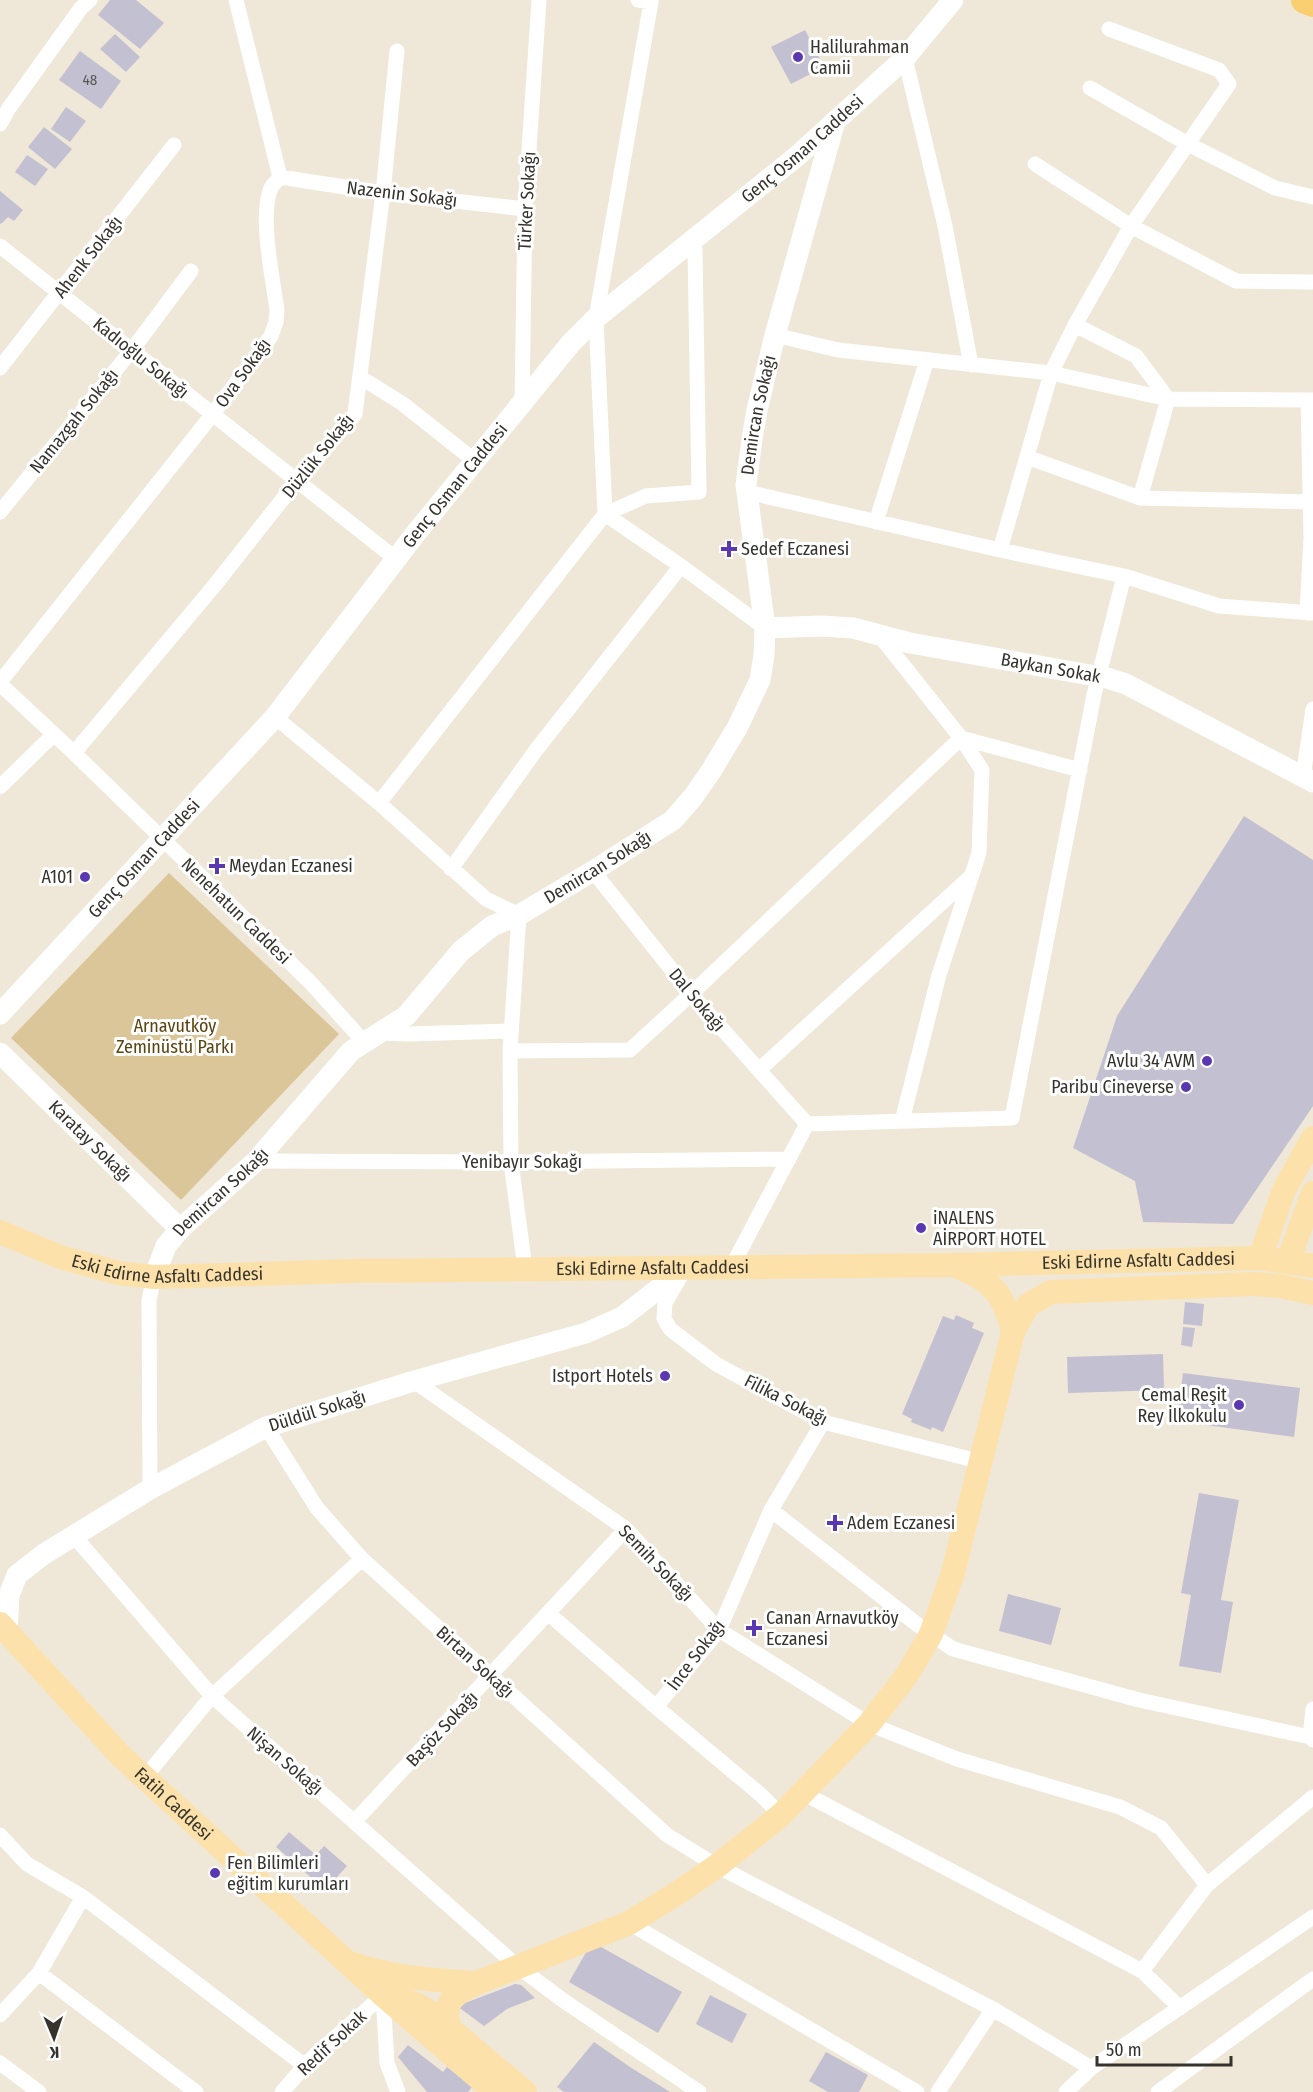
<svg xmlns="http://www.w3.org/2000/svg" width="1313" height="2092" font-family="'Fira Sans Condensed',sans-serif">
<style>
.green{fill:#dbc69a}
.building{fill:#c2c0d1}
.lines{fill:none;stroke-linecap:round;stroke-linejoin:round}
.street{stroke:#fff;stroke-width:15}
.secondary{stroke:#fff;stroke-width:21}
.primary{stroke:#fce2aa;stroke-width:24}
.highway{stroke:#facf71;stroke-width:28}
.poi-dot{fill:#5a38b0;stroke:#fff;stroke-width:2}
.labels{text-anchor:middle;stroke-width:6;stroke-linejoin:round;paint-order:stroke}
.number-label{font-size:15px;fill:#595656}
.poi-label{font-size:18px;fill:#36332d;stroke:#fff;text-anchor:start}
.street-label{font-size:18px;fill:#36332d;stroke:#fff}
.park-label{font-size:18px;fill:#5a440f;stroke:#fff}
</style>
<rect width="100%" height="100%" fill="#efe7d7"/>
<!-- green -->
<path class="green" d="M169,873L339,1034L181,1200L11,1038Z"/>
<!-- building -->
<path class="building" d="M110,0H136L164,23L140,49L98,15Z
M805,30L824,67L791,84L771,47Z
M115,34L140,57L126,72L100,49Z
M80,51L121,81L101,109L59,80Z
M66,107L86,121L70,142L51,129Z
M44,127L72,149L55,169L28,147Z
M27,155L48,169L35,186L15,172Z
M0,191L23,210L14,221L8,217L1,224L0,223Z
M1244,816L1313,860V1106L1233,1224L1143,1222L1135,1181L1073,1148L1117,1016Z
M1185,1302L1204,1304L1202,1326L1183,1324Z
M956,1315L974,1323L972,1328L984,1333L943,1432L932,1427L931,1430L911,1422L912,1419L902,1414L943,1316L954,1320Z
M1183,1327L1195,1328L1192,1347L1181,1345Z
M1163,1354L1164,1390L1068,1393L1067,1357Z
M1183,1373L1300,1388L1294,1437L1177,1421Z
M1199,1493L1239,1500L1221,1600L1233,1602L1221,1673L1179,1666L1191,1595L1181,1593Z
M1008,1594L1061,1608L1051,1645L999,1631Z
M289,1832L316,1855L324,1846L347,1866L337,1877L339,1881L329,1893L276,1847Z
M592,1942L682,1992L658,2033L569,1982Z
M515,1984L521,1985L535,1998L507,2009L484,2026L457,2006Z
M710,1995L747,2014L732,2043L696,2024Z
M594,2042L630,2067L670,2092H564L557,2087Z
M408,2045L443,2072L447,2067L472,2087L468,2092H427L398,2057Z
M826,2052L868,2075L859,2092H828L809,2081Z"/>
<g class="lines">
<!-- street -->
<path class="street" d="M638,0L651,2L596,318L605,514L681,566L765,628
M905,58L945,226L971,365
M1090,88L1188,144L1275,188L1313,197
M0,124L9,108L81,8L90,0
M1035,164L1131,226L1236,281L1313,282
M280,177L383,193L525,209
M0,246L396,559
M1075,325L1136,356L1168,399L1140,498
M775,335L838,350L1051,373L1168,399L1313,400
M0,368L174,145
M360,377L403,404L475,461
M522,402L525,209L539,0
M1027,457L1140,498L1310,502
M747,492L1000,550L1124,576L1219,606L1313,613
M0,512L132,350L191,271
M876,522L927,360
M1000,550L1051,373L1075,325L1131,226L1229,84L1219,70L1109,29
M1307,613L1311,538L1308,400
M880,636L961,738L982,770L979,853L939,975L902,1121
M0,682L212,415L271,336L276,322L277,310C273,280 259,215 271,188C273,184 277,181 280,177L236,0
M0,684L74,753L310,982L364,1042
M275,717L379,803L486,899L519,915L510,1051L511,1162L525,1269
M74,753L214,586L297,481L355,414L383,193L397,51
M1303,777L1313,709
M0,787L54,734
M379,803L605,514L646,496L699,492L695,249L692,241
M451,869L536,750L681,566
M593,871L691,994L807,1124
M380,1033L408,1034L511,1031
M510,1051L630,1050L691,994L961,738L1080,770
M759,1070L969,878
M256,1161L511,1162L789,1159
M732,1266L807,1124L1012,1118L1094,695L1124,576
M682,1274L665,1303L664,1318L670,1329L716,1364L823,1422L982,1462
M414,1381L626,1529L719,1630L869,1724L957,1759L1120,1807L1161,1828L1207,1885
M266,1427L317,1508L362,1559L667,1835L717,1866L993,2009L1091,2068
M150,1489L149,1300L154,1277
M771,1510L918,1625L953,1649L1139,1700L1310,1737L1313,1740
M74,1536L212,1696L517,1966L564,2001L699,2092
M549,1614L656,1707
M1310,1737L1313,1709
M145,1777L212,1696L362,1559
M803,1793L1142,1971L1180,2008
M781,1815L761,1795L656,1707L719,1630L771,1510L823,1422
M354,1822L626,1529
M0,1835L27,1864L83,1897L305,2066
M629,1923L917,2092
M1142,1971L1207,1885L1313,1797
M39,1973L196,2092
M383,1995L387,2063L398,2092
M0,2015L39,1973L83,1897
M0,2063L39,2092
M282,2092L310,2060L383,1995
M938,2092L993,2009
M1066,2092L1091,2068L1313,1917
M1158,2092L1313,1979"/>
<!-- secondary -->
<g class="secondary">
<path id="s1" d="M765,628L821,626L853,628L910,643L1107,678L1126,684L1313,782"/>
<path id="s2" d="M0,1014L275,717L416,533L571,343L596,318L796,157L905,58L953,0"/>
<path id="s3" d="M0,1053L180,1229"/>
<path id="s4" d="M154,1277L166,1246L180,1229L256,1161L351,1051L406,1016L461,951L492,926L519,915L593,871L673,820L693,797L711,771L737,728L760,680L764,655L765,628L746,485L752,439L757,410L775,335L835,121"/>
<path id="s5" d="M0,1629L7,1632L9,1595L17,1575L44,1554L150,1489L266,1427L414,1381L586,1333L622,1317L687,1267"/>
</g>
<!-- primary -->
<g class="primary">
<path id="s6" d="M0,1232L60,1257L118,1273L154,1277L352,1271L954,1265L1260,1258L1313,1266"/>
<path d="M1260,1258L1284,1190L1313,1138"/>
<path d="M1288,1261L1313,1193"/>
<path d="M1013,1332L1028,1305L1051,1292L1253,1284L1280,1286L1313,1293"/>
<path id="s7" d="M0,1624L121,1756L383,1995L495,2092"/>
<path d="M353,1964C393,1978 434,1980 477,1983"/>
<path d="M388,1996C418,2002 426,2008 449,2028"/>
<path d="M525,2092L449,2028C442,2001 454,1994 477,1983L629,1923L676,1894L717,1866L781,1815L869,1724L907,1675L931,1634L953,1573L1013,1332C1004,1294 993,1281 956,1266"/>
</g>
<!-- highway -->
<path class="highway" d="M1305,0L1313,3"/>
</g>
<!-- markers -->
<g class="poi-dot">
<circle cx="798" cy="57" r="6"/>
<path d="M726 540h6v6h6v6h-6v6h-6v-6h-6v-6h6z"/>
<path d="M214 857h6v6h6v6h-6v6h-6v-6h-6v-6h6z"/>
<circle cx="85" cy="877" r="6"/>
<circle cx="1207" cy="1061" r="6"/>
<circle cx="1186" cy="1087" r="6"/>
<circle cx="921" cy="1228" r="6"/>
<circle cx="665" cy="1376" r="6"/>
<circle cx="1239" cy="1405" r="6"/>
<path d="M832 1514h6v6h6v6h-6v6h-6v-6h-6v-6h6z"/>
<path d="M751 1619h6v6h6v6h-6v6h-6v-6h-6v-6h6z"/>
<circle cx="215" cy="1873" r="6"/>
</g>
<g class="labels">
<!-- number labels -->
<g class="number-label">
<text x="90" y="85">48</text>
</g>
<!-- poi labels -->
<g class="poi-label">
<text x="810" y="53">Halilurahman<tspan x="810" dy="21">Camii</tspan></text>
<text x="741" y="555">Sedef Eczanesi</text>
<text x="229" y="872">Meydan Eczanesi</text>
<text x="73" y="883" text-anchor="end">A101</text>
<text x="1195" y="1067" text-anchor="end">Avlu 34 AVM</text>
<text x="1174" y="1093" text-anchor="end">Paribu Cineverse</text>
<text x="933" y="1224">iNALENS<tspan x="933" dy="21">AİRPORT HOTEL</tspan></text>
<text x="653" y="1382" text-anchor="end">Istport Hotels</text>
<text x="1227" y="1401" text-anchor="end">Cemal Reşit<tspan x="1227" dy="21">Rey İlkokulu</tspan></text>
<text x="847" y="1529">Adem Eczanesi</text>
<text x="766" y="1624">Canan Arnavutköy<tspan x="766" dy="21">Eczanesi</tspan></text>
<text x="227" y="1869">Fen Bilimleri<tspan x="227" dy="21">eğitim kurumları</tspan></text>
</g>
<!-- street labels -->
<g class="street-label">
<text dy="6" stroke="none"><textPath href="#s2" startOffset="1184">Genç Osman Caddesi</textPath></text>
<text transform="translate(402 194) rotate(7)" y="6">Nazenin Sokağı</text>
<text transform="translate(527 201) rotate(-87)" y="6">Türker Sokağı</text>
<text transform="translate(88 257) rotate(-52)" y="6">Ahenk Sokağı</text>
<text transform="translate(141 358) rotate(39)" y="6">Kadıoğlu Sokağı</text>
<text transform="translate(243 373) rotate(-54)" y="6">Ova Sokağı</text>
<text dy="6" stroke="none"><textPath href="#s4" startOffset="1136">Demircan Sokağı</textPath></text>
<text transform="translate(74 421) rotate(-51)" y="6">Namazgah Sokağı</text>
<text transform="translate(318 456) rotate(-51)" y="6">Düzlük Sokağı</text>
<text dy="6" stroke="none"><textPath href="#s2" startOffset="698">Genç Osman Caddesi</textPath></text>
<text dy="6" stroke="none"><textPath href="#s1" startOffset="290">Baykan Sokak</textPath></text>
<text dy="6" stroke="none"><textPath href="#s2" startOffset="212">Genç Osman Caddesi</textPath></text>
<text dy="6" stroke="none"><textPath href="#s4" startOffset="614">Demircan Sokağı</textPath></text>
<text transform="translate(236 911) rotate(44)" y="6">Nenehatun Caddesi</text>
<text transform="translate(697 1000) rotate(50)" y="6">Dal Sokağı</text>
<text dy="6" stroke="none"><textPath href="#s3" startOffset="126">Karatay Sokağı</textPath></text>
<text x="522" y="1168">Yenibayır Sokağı</text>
<text dy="6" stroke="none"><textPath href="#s4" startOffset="110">Demircan Sokağı</textPath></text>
<text dy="6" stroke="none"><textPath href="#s6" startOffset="1146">Eski Edirne Asfaltı Caddesi</textPath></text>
<text dy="6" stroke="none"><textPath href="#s6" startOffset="174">Eski Edirne Asfaltı Caddesi</textPath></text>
<text dy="6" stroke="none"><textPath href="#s6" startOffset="660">Eski Edirne Asfaltı Caddesi</textPath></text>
<text transform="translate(786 1400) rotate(27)" y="6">Filika Sokağı</text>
<text dy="6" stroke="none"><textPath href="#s5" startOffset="410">Düldül Sokağı</textPath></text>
<text transform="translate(656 1563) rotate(46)" y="6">Semih Sokağı</text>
<text transform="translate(696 1655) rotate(-53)" y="6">İnce Sokağı</text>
<text transform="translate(475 1662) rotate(42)" y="6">Birtan Sokağı</text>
<text transform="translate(442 1729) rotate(-47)" y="6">Başöz Sokağı</text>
<text transform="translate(285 1761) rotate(41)" y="6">Nişan Sokağı</text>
<text dy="6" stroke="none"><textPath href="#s7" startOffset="250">Fatih Caddesi</textPath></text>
<text transform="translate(332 2043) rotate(-43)" y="6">Redif Sokak</text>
</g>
<!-- park labels -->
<g class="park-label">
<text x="175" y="1032">Arnavutköy<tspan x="175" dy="21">Zeminüstü Parkı</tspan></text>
</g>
</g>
<!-- north arrow -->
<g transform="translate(54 2038) rotate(178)" stroke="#ffffff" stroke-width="4.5" paint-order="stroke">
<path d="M0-4.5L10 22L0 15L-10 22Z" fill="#36332d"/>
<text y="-9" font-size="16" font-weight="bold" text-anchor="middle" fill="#36332d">K</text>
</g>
<!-- scale -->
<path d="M1097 2056v9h134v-9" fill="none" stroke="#36332d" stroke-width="3"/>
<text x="1106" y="2056" font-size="18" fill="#36332d" stroke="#ffffff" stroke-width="4.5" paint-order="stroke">50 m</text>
</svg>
